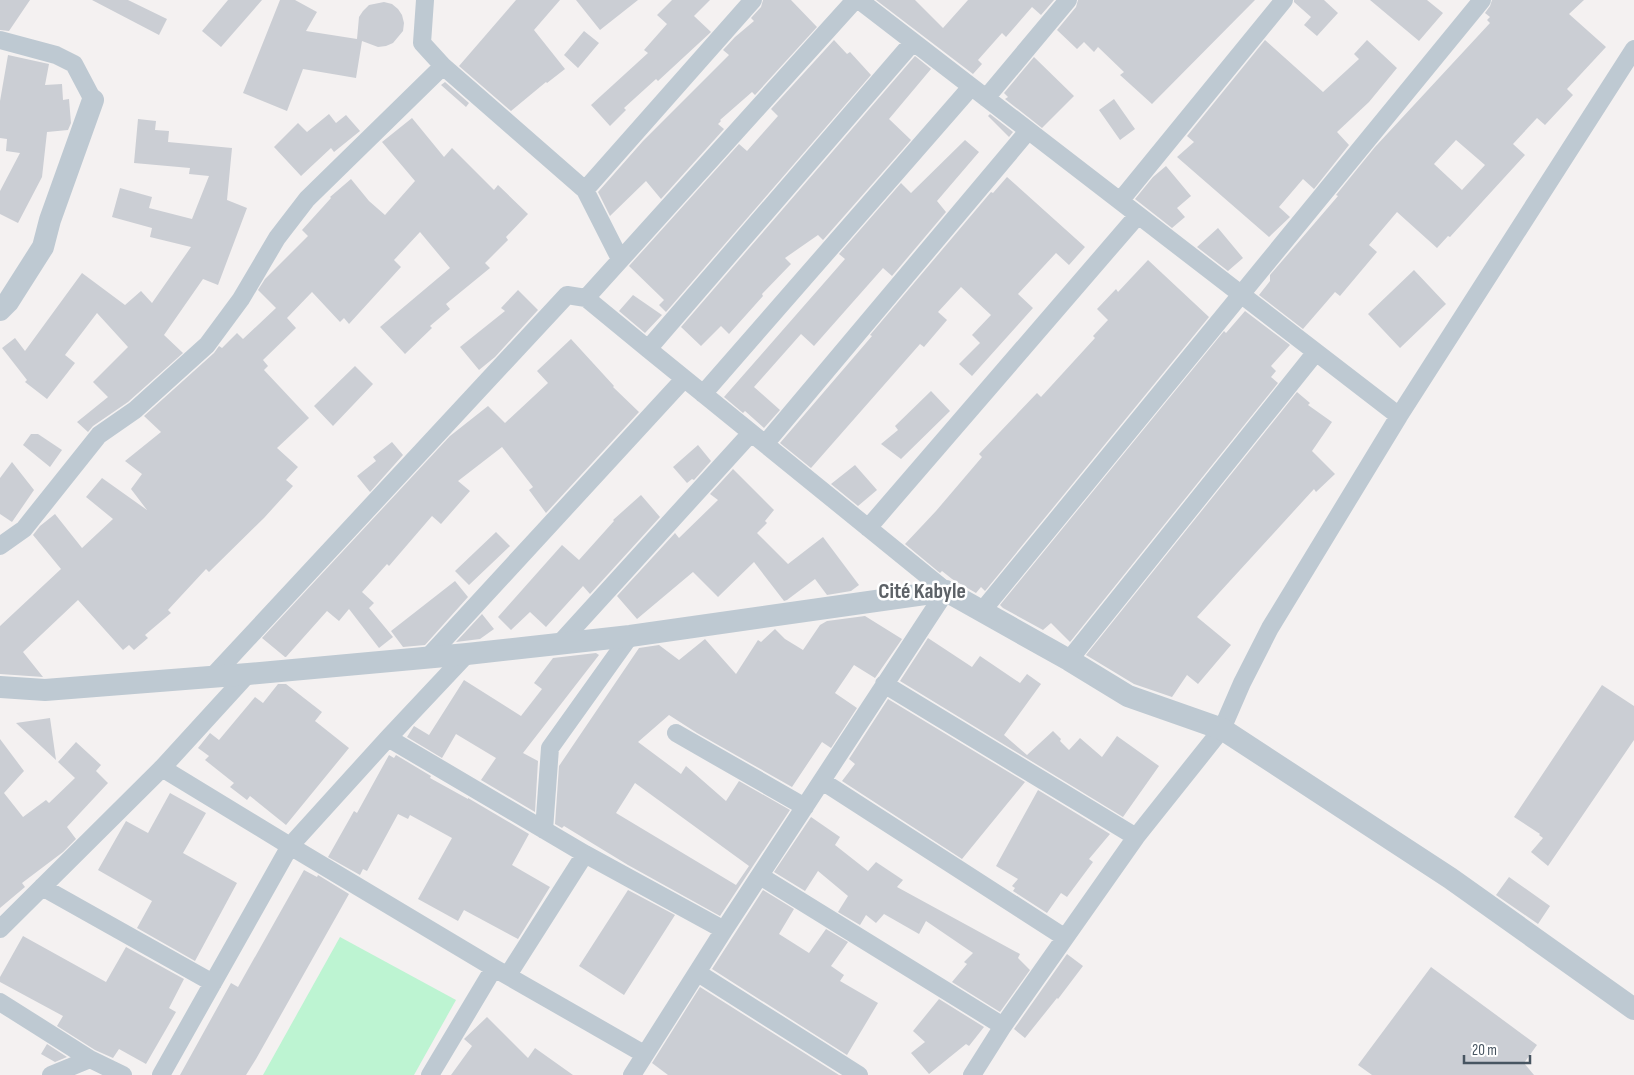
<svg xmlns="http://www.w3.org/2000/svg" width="1634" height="1075" font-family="'Sofia Sans Condensed',sans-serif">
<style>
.green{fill:#bdf4d2}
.building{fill:#cbced4;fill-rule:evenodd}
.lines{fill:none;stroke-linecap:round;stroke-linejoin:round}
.minor{stroke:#bec9d2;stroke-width:18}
.tertiary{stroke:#bec9d2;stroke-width:22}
.labels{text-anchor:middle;stroke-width:5;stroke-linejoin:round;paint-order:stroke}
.district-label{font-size:22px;font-weight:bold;fill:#5d6267;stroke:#fff}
</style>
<rect width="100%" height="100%" fill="#f4f1f1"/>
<!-- green -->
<path class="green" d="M340,937L456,1000L414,1075H263Z"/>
<!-- building -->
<path class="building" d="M0,0H30L9,31L0,30Z
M92,0H128L167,19L159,35Z
M228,0H262L221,47L202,31Z
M280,0H295L317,12L306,31L357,39L359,17L363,11L369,5L384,2L392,4L398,9L402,15L404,23L403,31L393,43L386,46L378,47L362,41L356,78L303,69L287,111L243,93Z
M516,0H560L534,30L565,69L547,83L546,82L511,111L459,66Z
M576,0H638L600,30Z
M672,0H710L694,16L711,32L658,81L656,79L624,108L626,110L610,126L591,105L648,53L644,50L667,24L657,15Z
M763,0H791L817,27L755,95L752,92L720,120L721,121L718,124L724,129L661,199L646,181L610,216L598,192L643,141L729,55L723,50L735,37L754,21L751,18L761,7Z
M876,0H915L943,28L968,0H1054L1041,15L1032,7L1006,37L1002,33L978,60L982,64L973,74Z
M1078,0H1255L1152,104L1120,75L1124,72L1098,47L1094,52L1084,42L1077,49L1057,30L1076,7Z
M1294,0H1324L1338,13L1317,36L1304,25L1311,17L1294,2Z
M1370,0H1427L1443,13L1419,41Z
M1492,0H1584L1569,14L1606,47L1567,89L1573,95L1545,125L1537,118L1513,144L1525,155L1450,237L1448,236L1437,248L1397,212L1369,245L1377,252L1340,296L1335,292L1303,329L1259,295L1270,281V275L1338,196L1336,195L1375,147L1490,23L1487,20L1490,17L1485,13L1490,6ZM1456,140L1485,165L1462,190L1434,164Z
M584,31L599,43L578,68L564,55Z
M834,40L847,54L850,52L871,75L666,312L659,305L664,300L629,266L739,144L747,151L778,116L771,109Z
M1265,40L1323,92L1359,59L1354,54L1367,40L1397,68L1369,102L1337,132L1349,145L1314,189L1303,179L1279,207L1290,217L1269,237L1177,157L1194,142L1187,136Z
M8,55L49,64L45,85L62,84L63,100L69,99L71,123L68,130L47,132L42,177L18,223L0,214V191L20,153L6,151L7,139L0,138V101Z
M915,56L931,69L889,119L911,140L823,240L818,235L785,258L791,264L762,294L763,296L729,334L721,326L701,346L681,327Z
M1034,57L1074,96L1042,128L1005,99L1008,97L1004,93Z
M445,82L469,103L466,107L441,85Z
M1114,99L1135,129L1120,140L1099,110Z
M329,114L336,123L346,115L360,131L334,152L331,148L301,176L274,147L298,123L307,132Z
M990,114L1013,132L1009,137L988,116Z
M412,118L444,157L452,148L494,190L498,185L528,214L506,237L508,240L485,263L490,268L446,304L450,309L430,326L432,328L405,354L380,327L450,268L420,232L394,260L401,267L349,324L344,318L340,322L312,292L287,318L296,328L263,360L268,366L264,370L309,418L277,448L298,467L286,480L293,486L264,518L209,572L206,569L168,610L171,613L145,635L148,638L134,650L129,645L123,650L78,600L23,652L43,677L0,674V626L61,569L33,535L40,526L55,514L82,548L113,519L86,497L102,478L147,510L131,489L142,474L125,461L161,432L144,416L214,353L219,346L222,348L237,333L243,339L276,308L258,290L265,279L308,236L302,230L331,198L330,197L351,179L369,201L385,215L415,181L382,142Z
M138,119L156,121L155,130L169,131L168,142L232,148L227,200L247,208L218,285L203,279L164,335L183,353L128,402L93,426L88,432L77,422L108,397L93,382L128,347L97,313L65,355L75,363L47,399L25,382L27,380L2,348L15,338L25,351L82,273L125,305L141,291L152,303L191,247L150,237L152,228L112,217L120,188L152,197L149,208L192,219L209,176L189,174L190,168L134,163Z
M965,140L979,152L937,201L946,212L892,276L883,268L814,346L801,334L754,387L780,410L764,428L745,411L743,413L724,397L845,259L839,254L901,183L911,193Z
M1166,166L1191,196L1177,208L1185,217L1172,228L1135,199L1153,177Z
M1007,177L1085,247L1069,265L1056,253L1018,294L1033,308L972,376L959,364L980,343L972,335L991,315L961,287L938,312L947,320L924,347L920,344L811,468L780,443L872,336L870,335L991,192L993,193Z
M1218,228L1243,258L1228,271L1197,247Z
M1148,260L1209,317L985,591L981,587L976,593L952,579L942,571L940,573L905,544L936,511L982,457L979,454L1037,393L1041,397L1095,338L1093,336L1108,320L1097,309L1116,289L1118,292Z
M1414,270L1446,304L1400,348L1368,314Z
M518,290L538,310L495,357L479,370L460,347L505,311L501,308Z
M633,295L662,315L645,333L619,311Z
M1245,311L1290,345L1271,366L1276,371L1271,377L1278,383L1070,642L1051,623L1043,630L1003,608L1000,605L1224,331L1226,333Z
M571,339L614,386L613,387L639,412L546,513L529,490L533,487L502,447L458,481L470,491L441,524L432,516L389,566L387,564L362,592L374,603L369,608L393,637L379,648L349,609L339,621L327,611L286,657H285L262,638L450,436L488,406L505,423L548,383L537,371Z
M355,366L373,384L333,426L314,406Z
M931,391L950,411L901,459L881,444L898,430L895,426Z
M1297,392L1310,403L1308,405L1332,422L1312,451L1335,474L1316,492L1314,489L1197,617L1231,645L1198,684L1187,675L1172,697L1134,684L1086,655Z
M31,434H38L62,450L50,467L23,445Z
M392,442L403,455L370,492L357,476L376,461L373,457Z
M698,445L711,461L694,480L692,479L687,483L673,467Z
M12,462L34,490L12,522L0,514V478Z
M855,465L877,490L858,506L831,484Z
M733,469L774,510L765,521L767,523L757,533L788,564L823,537L859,585L851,591L827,595L815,579L787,600L784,601L754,562L718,597L693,572L637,619L617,596L675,533L679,538L718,500L710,494Z
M641,495L660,517L590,594L583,586L546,627L530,612L511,630L498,617L562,545L579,560L614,521L613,520Z
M496,532L510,546L469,585L455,571Z
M455,581L468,597L425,645L403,647L391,631Z
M482,614L494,629L480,639L456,642Z
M865,616L902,639L875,678L854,665L835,693L857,708L831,748L822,742L792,787L697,733L669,715L638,742L681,774L686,766L726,801L739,781L790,810L720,916L628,865L564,826L562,828L555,824L559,766L639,648L659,645L679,660L705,639L736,674L758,640L761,642L775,629L785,639L803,650L820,625L827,621ZM635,783L749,866L736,885L616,813Z
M928,638L972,667L980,656L1020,683L1027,674L1041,684L1004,735L1027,755L1053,731L1061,739L1060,741L1069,750L1080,738L1102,757L1117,736L1159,766L1123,817L900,681Z
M596,653L599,655L523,753L538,761L535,812L481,780L496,758L456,734L442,758L407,737L414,726L429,735L464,680L521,716L542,689L534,683L553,658Z
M278,684H286L322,712L315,721L349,748L286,825L250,796L247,800L230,787L234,783L205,760L209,756L198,748L210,733L219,740L255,697L263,703Z
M1602,685L1634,706V740L1548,866L1531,852L1543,838L1539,835L1540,834L1514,817Z
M888,699L1025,782L962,859L842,781L855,764L849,759Z
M50,718L56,760L16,723Z
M0,739L24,771L4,793L23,817L46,800L49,803L75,778L58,762L76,742L101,765L96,771L108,783L67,827L76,839L63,852L22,883L25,887L0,908Z
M389,755L394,758L396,755L431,776L430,778L468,799V798L529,834L512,865L550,887L518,939L464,910L458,921L418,899L452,838L410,815L408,819L398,814L367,871L363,869L360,875L328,857L354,811L357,813Z
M1038,790L1110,834L1089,859L1093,862L1067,897L1061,893L1047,913L1013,891L1015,888L1012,886L1018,879L996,866Z
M170,793L206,813L183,853L237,883L195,961L137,928L152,901L98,870L126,821L148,833Z
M811,817L840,837L835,845L868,871L876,862L903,880L897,887L1020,954L1018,958L1030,970L1000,1012L952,982L967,964L964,962L973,953L926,921L919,934L884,914L876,923L866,915L860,925L838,912L848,896L818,871L805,891L774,872Z
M304,870L317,877L318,875L349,894L256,1059L246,1075H180L231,983L238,987Z
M1509,877L1550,906L1538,924L1496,895Z
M628,890L675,915L624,995L579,966Z
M763,890L794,909L779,934L809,953L826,929L848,942L831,966L844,975L840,981L878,1003L847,1055L712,969Z
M23,936L106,982L126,947L184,979L169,1008L176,1012L146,1064L119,1049L113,1058L95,1050L57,1026L63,1016L0,982V977Z
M1067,954L1083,966L1058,999L1057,998L1025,1038L1014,1029Z
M1431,967L1537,1045L1524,1063L1534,1075H1372L1358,1065Z
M700,987L839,1075H668L652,1063Z
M939,999L984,1027L969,1046L966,1044L929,1074L911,1053L925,1042L913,1031Z
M487,1017L528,1058L535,1048L573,1075H451L472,1046L464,1039Z
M47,1044L67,1057L55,1062L41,1054Z"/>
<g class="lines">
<!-- minor -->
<path class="minor" d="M425,0L422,43L443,66L585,190L620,259
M859,0L1399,416
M0,40L56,55L74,64L93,100
M986,98L1068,0
M585,190L753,0
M1120,201L1284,0
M586,298L855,0
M648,349L913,42
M703,394L971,87
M765,444L1028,131
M868,528L1138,215
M0,546L24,529L99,435L135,410L207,345L241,299L277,238L307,199L443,66
M982,611L1482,0
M560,643L751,433
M428,657L684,379
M1069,660L1316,352
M212,677L567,295L586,298L648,349L946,591L724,930L632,1075
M884,684L1136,837
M676,733L805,807
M388,738L585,854L724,930
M162,768L290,846L388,738L467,654
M822,781L1064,937
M544,830L550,748L630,636
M760,876L1003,1026
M42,887L213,983
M0,929L162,768L248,674
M698,973L859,1075
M508,975L585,854
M0,1002L90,1059L123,1075
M51,1075L90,1059
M161,1075L290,846L494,968L644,1054
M430,1075L494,968
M972,1075L1003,1026L1136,837L1222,729L1242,683L1270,628L1399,416L1634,49"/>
<!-- tertiary -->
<path class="tertiary" d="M0,310L8,302L43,247L50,220L93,100
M0,687L45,690L248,674L467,654L630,636L946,591L1069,660L1128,696L1222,729L1450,878L1634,1009"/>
</g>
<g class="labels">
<!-- district labels -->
<g class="district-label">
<text x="922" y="598">Cité Kabyle</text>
</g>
</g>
<!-- scale -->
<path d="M1464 1055v8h66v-8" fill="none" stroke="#475561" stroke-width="2.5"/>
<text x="1472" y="1055" font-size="15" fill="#475561" stroke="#ffffff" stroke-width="4" paint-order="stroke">20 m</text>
</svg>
